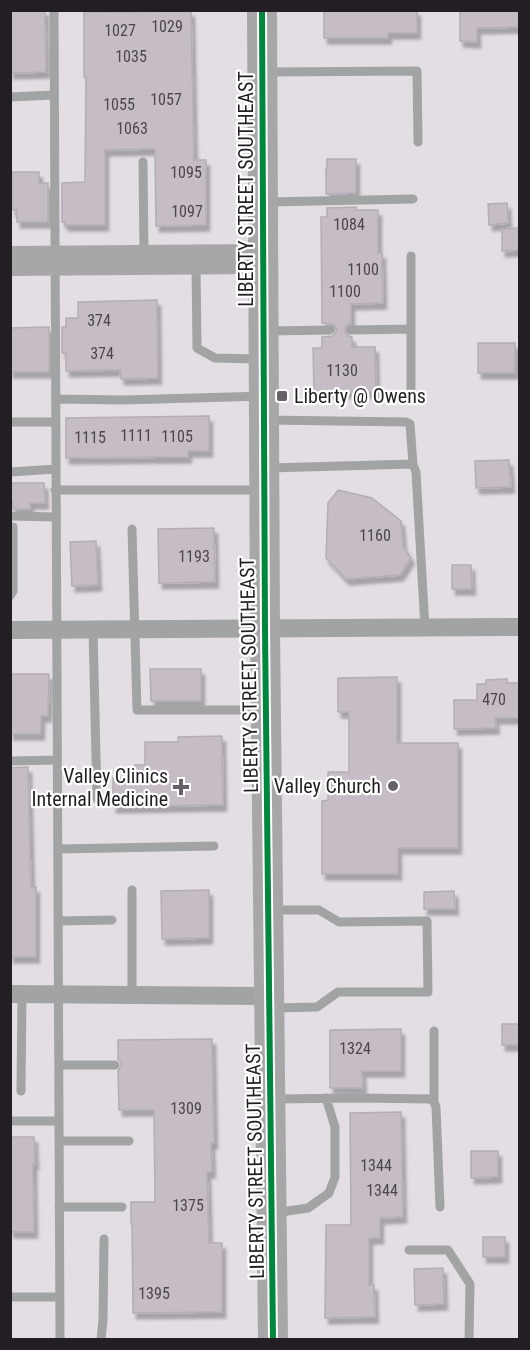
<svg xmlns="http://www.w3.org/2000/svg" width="530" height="1350" font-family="'Roboto Condensed',sans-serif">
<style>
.building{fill:#c5bcc6;stroke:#b3aeb4;stroke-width:1.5;filter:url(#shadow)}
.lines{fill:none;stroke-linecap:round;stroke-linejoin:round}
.lane{stroke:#a2a4a4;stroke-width:9}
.street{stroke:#a2a4a4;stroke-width:18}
.primary{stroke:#a7a7a8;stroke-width:30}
.cycleway-casing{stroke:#fff;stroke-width:10}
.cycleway{stroke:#00873e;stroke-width:6}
.poi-dot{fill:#666167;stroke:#fff;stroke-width:2}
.labels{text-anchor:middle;stroke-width:4.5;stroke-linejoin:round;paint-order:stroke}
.number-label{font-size:16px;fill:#4c464c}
.street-label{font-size:20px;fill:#231e24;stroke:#fff}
.poi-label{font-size:20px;fill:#231e24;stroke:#fff;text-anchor:end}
</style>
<defs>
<filter id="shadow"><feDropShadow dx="3.5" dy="6" stdDeviation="1.5" flood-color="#0004"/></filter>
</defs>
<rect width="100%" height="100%" fill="#e3dee4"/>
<!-- building -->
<path class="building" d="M10,10H45L46,72L10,73Z
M324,10H417V33H388V38H324Z
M460,10H519V27L477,28V42L460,41Z
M191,11L194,160H206V225L156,226L155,149L105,150V225H65V222H62V183L85,182L86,77H84V12Z
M327,159H356V193L326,194V168H327Z
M12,172H39V183H48V222H17V210H12Z
M507,203L508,223L489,225L488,204Z
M356,207V210H378V253H382L383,303L351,304V323L346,326L345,331L348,336L352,337V347H375L376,392L314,393L313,348H322V337L333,336L337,330L335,326L333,324L322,323L321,217H327V208Z
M519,228V250L502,251V229Z
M157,300L158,378L121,379L120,370L66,371V353H62V327H66V318H78V302Z
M49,327V372H10V328Z
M478,343H515V373H478Z
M209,416V451H188V457L66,458V418Z
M509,460L511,487L476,488L475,461Z
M13,483H44L45,503H30V509H13V503H10V484Z
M338,490L372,498L401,521L403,546L411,558L400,575L346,579L326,558L328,503Z
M214,528L215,582L159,583L158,529Z
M96,541L98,585L72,586L70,542Z
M452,565H471L472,589H452Z
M150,669H201V701H151Z
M10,674H49L48,716H41V734H10Z
M397,677V743H458V848H398V874H322V801L328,800V772H349V712H338V678Z
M507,679V683H519V718H495L496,728L454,729V700H477V684H486V680Z
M222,736L223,805L113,807V778H135V765H145V742H178V737Z
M28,767L31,887H36V957H10V768Z
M209,890V938L162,939L161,891Z
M454,891L455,909H424V892Z
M502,1024H519V1045H502Z
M401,1029V1071H362L363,1088H330V1030Z
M212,1039L214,1143H211L212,1172H207L209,1243H222V1312L133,1313L132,1224H131V1202H155L154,1110H119L118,1071L122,1064L118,1059V1040Z
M401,1112L403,1217L380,1218V1238H369V1285H374L375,1317L325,1318L326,1225H351L350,1113Z
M10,1137H34L35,1164H33L34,1232H10Z
M471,1151H498V1177L471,1178Z
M483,1237H505V1257H483Z
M443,1268L444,1304L415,1305L414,1269Z"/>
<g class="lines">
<!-- lane -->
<path class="lane" d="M54,10L60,1340
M268,72L417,71L418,142
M10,97L54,95
M143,162L144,255
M268,202L413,199
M411,256V388
M196,265L197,348L215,358L259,359
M352,330L411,329
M269,331L330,330
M56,399L124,400L261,396
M267,420L406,422L410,424L413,464L416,472L425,628
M10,422H55
M269,468L413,464
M10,472L56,469
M55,490H260
M10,516L55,517
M132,529L137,710H263
M10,596L13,591V527
M93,630L97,799
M10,761L57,760
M58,849L214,846
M273,910H319L339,922L427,921L428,992H338L317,1007L275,1008
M58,921L112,920
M132,995V890
M59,1065H115
M21,1091L22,994
M273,1099L360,1098L430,1099L434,1102L436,1107L440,1207
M434,1102V1031
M10,1121H59
M59,1141H129
M59,1207H122
M274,1213L308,1208L329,1193L335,1177V1127L326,1098
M409,1250H448L470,1284L469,1340
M10,1297H60
M101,1340L103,1320L104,1239"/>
<!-- street -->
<path class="street" d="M10,630L520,627
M10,994L269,996"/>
<!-- primary -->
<path class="primary" d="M262,10L265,629L273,1340
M10,261L263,259"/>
<defs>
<path id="cycleway" d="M262,10L265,629L273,1340"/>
</defs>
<!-- cycleway casing -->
<use href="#cycleway" class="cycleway-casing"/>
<!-- cycleway -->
<use href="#cycleway" class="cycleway"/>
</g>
<!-- markers -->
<g class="poi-dot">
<rect x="276" y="390" width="12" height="12" rx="3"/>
<circle cx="393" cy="786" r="6"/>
<path d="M178 778h6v6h6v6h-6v6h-6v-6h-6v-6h6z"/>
</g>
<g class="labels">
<!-- number labels -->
<g class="number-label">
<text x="167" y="32">1029</text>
<text x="120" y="36">1027</text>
<text x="131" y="62">1035</text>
<text x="166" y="105">1057</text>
<text x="119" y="110">1055</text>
<text x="132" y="134">1063</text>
<text x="186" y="178">1095</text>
<text x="187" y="217">1097</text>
<text x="349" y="230">1084</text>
<text x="363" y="275">1100</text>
<text x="345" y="297">1100</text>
<text x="99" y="326">374</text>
<text x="102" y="359">374</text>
<text x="342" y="376">1130</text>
<text x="136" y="441">1111</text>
<text x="177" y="442">1105</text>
<text x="90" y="443">1115</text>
<text x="375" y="541">1160</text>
<text x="194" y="562">1193</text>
<text x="494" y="705">470</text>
<text x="355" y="1054">1324</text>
<text x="186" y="1114">1309</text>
<text x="376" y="1171">1344</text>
<text x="382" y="1196">1344</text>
<text x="188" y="1211">1375</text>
<text x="154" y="1299">1395</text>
</g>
<!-- street labels -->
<g class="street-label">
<text transform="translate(246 189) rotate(-90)" y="7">LIBERTY STREET SOUTHEAST</text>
<text transform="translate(249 675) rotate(-91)" y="7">LIBERTY STREET SOUTHEAST</text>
<text transform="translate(255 1161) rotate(-91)" y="7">LIBERTY STREET SOUTHEAST</text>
</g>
<!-- poi labels -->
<g class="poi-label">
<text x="294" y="403" text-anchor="start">Liberty @ Owens</text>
<text x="168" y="783">Valley Clinics<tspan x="168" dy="23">Internal Medicine</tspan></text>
<text x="381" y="793">Valley Church</text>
</g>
</g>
<!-- border -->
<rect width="530" height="1350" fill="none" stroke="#231e24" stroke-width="24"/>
</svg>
